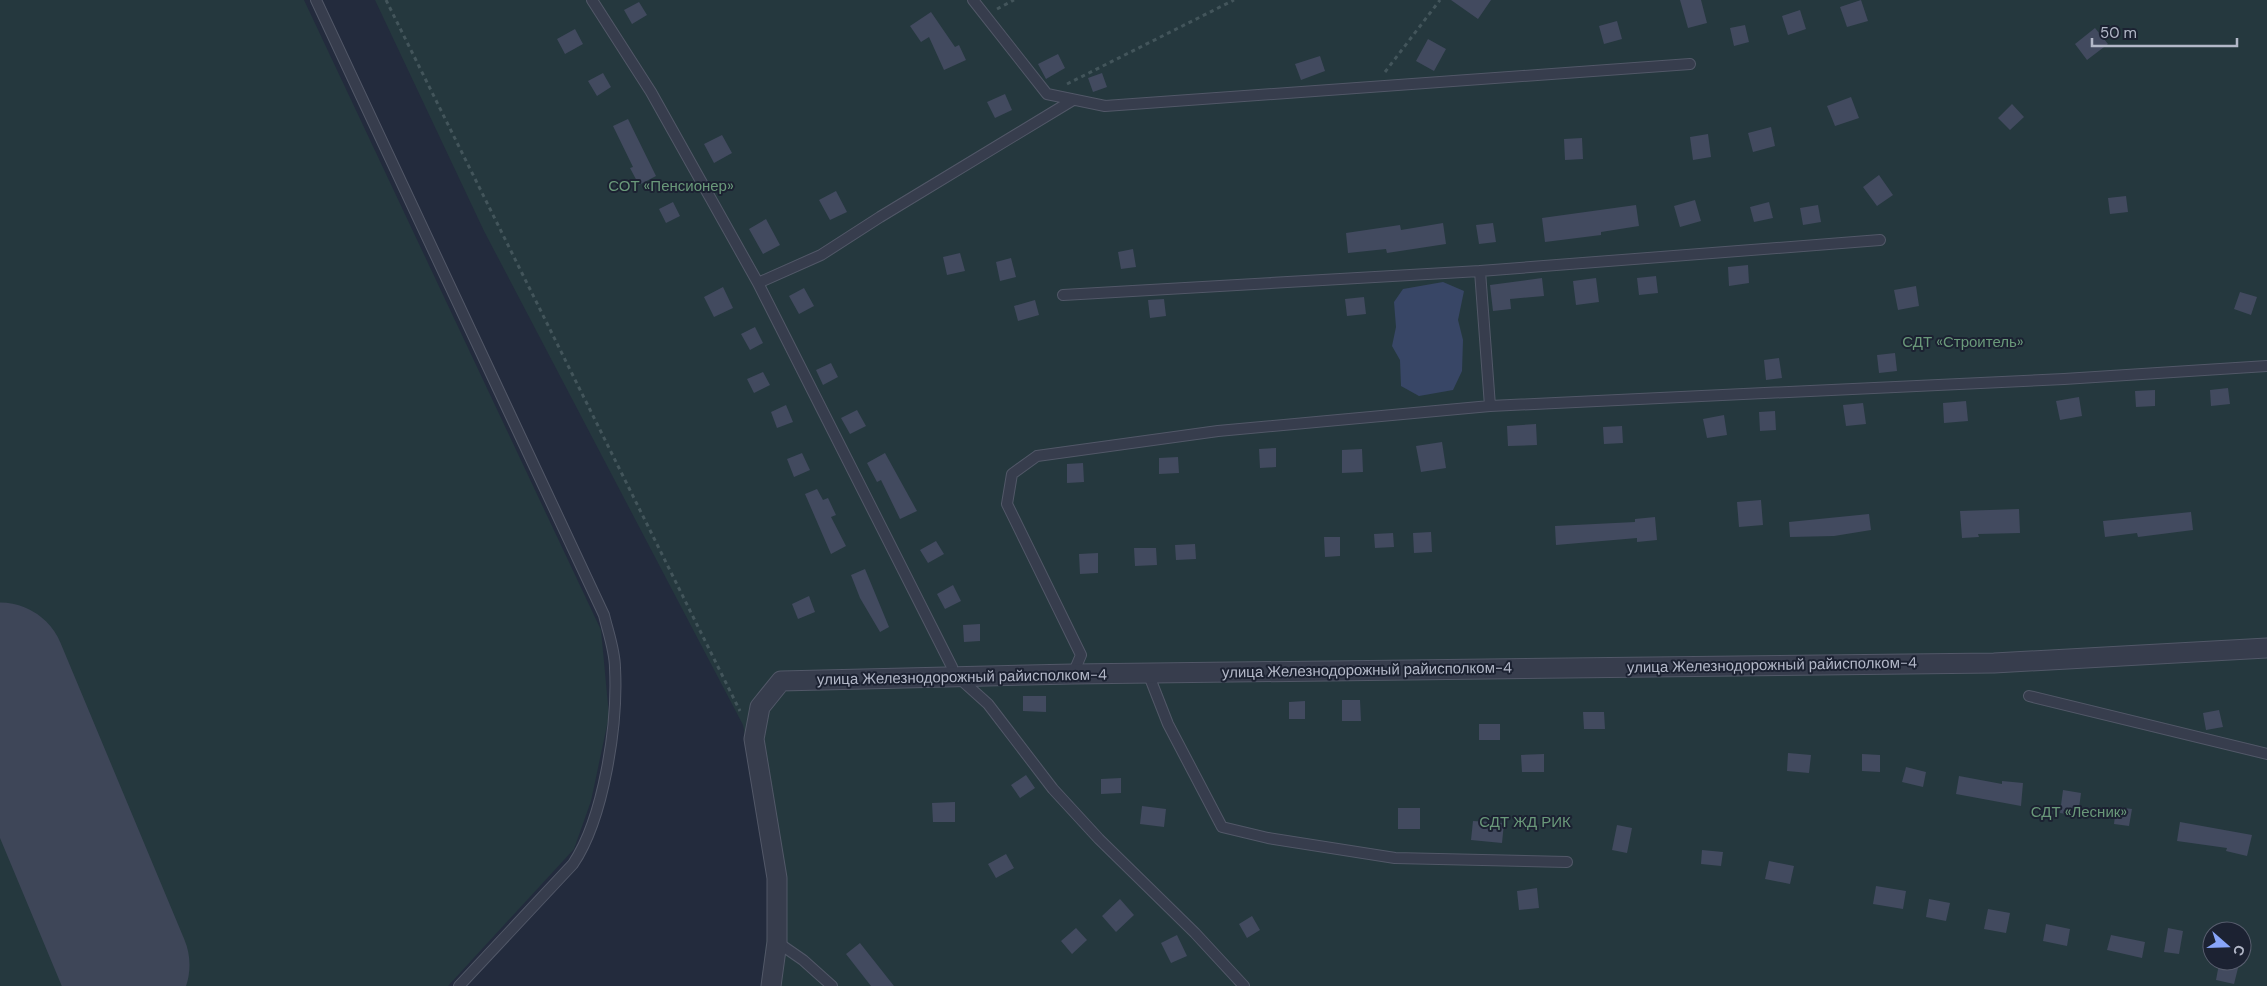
<svg xmlns="http://www.w3.org/2000/svg" width="2267" height="986" font-family="'DM Sans',sans-serif">
<style>
.green{fill:#25383e;fill-rule:evenodd}
.water{fill:#384666}
.lines{fill:none;stroke-linecap:round;stroke-linejoin:round}
.runway{stroke:#3e4658;stroke-width:131}
.building{fill:#424a5f}
.lane-casing{stroke:#525868;stroke-width:12}
.street-casing{stroke:#525868;stroke-width:21}
.path{stroke:#43555b;stroke-width:3;stroke-dasharray:4 4;stroke-linecap:butt}
.lane{stroke:#373d4d;stroke-width:10}
.street{stroke:#373d4d;stroke-width:19}
.labels{text-anchor:middle;stroke-width:4;stroke-linejoin:round;paint-order:stroke}
.park-label{font-size:15px;fill:#6a997a;stroke:#1c2232}
.street-label{font-size:15px;fill:#b3b8c8;stroke:#1c2232}
</style>
<rect width="100%" height="100%" fill="#232b3d"/>
<!-- green -->
<path class="green" d="M0,0H304L601,630L609,716L591,801L574,849L448,986H0Z
M375,0H2267V986H761L774,874L743,725L484,231ZM2212,931H2242V961H2212Z"/>
<!-- water -->
<path class="water" d="M1443,282L1464,291L1458,320L1463,340L1462,371L1453,390L1419,396L1401,386L1400,360L1392,346L1396,327L1394,302L1403,289Z"/>
<g class="lines">
<!-- runway -->
<path class="runway" d="M0,668L124,965"/>
</g>
<!-- building -->
<path class="building" d="M1451,0H1491L1478,19Z
M1680,0H1701L1707,23L1688,28Z
M1861,0L1868,21L1847,27L1840,7Z
M639,2L647,15L632,24L624,10Z
M1800,10L1806,29L1788,35L1782,16Z
M931,12L955,47L959,45L966,60L944,70L929,37L921,42L910,26Z
M1617,21L1622,39L1604,44L1599,26Z
M1745,25L1749,42L1734,46L1730,28Z
M2095,28L2108,44L2087,60L2075,44Z
M575,29L583,44L565,54L557,39Z
M1428,39L1446,49L1434,71L1416,61Z
M1058,54L1065,68L1046,79L1038,64Z
M1320,56L1325,71L1301,80L1295,64Z
M603,73L611,87L597,96L588,81Z
M1102,73L1107,87L1093,92L1088,78Z
M1005,94L1012,110L995,118L987,102Z
M1851,97L1859,118L1835,126L1827,106Z
M2012,104L2024,117L2010,130L1998,118Z
M628,119L656,176L639,185L630,168L633,167L613,126Z
M1771,127L1775,146L1753,152L1748,133Z
M1708,134L1711,157L1693,160L1690,137Z
M722,135L732,153L714,163L704,144Z
M1582,138L1583,159L1565,160L1564,139Z
M1879,175L1893,195L1877,206L1863,187Z
M836,191L847,212L830,220L819,200Z
M2126,196L2128,212L2110,214L2108,198Z
M1695,200L1701,221L1680,227L1674,206Z
M673,202L680,216L666,223L659,209Z
M1769,202L1773,218L1754,222L1750,207Z
M1636,205L1639,226L1601,232V235L1545,242L1542,218Z
M1818,205L1821,222L1803,225L1800,208Z
M766,219L780,245L763,254L749,229Z
M1443,223L1446,244L1387,253L1386,249L1348,253L1346,233L1400,225L1401,230Z
M1493,223L1496,242L1479,244L1476,225Z
M1133,249L1136,267L1121,269L1118,252Z
M960,253L965,271L947,275L943,257Z
M1011,258L1016,277L1000,281L996,262Z
M1748,265L1749,283L1729,286L1728,267Z
M1656,276L1658,293L1639,295L1637,278Z
M1542,278L1544,296L1510,299L1511,309L1493,311L1490,285Z
M1596,278L1599,302L1576,305L1573,281Z
M1916,286L1919,306L1898,310L1894,290Z
M723,287L733,308L714,317L704,297Z
M804,288L814,306L799,314L789,296Z
M2240,292L2257,297L2251,315L2234,309Z
M1364,297L1366,314L1347,316L1345,299Z
M1164,299L1166,316L1150,318L1148,300Z
M1035,300L1039,315L1018,321L1014,306Z
M755,327L763,343L750,350L741,334Z
M1895,353L1897,371L1879,373L1877,355Z
M1779,358L1782,378L1766,380L1764,360Z
M831,363L838,377L823,385L816,370Z
M763,372L770,385L754,393L747,379Z
M2228,388L2230,404L2211,406L2210,390Z
M2155,390V406L2136,407L2135,391Z
M2079,397L2082,416L2060,420L2056,401Z
M1966,401L1968,421L1944,423L1943,403Z
M1863,403L1866,424L1846,426L1843,405Z
M786,405L793,422L777,428L771,412Z
M857,410L866,426L850,434L841,418Z
M1775,411L1776,430L1760,431L1759,412Z
M1724,415L1727,435L1707,438L1703,419Z
M1536,424L1537,445L1508,446L1507,426Z
M1622,426L1623,443L1604,444L1603,427Z
M1442,442L1446,468L1421,472L1416,446Z
M1276,448V467L1260,468L1259,449Z
M1362,449L1363,472L1342,473V450Z
M802,453L810,470L794,477L787,459Z
M885,453L917,511L900,519L881,480L877,482L867,463Z
M1178,457L1179,473L1159,474V458Z
M1083,463L1084,482L1067,483V464Z
M817,489L823,500L828,498L836,515L831,517L846,546L831,554L805,494Z
M1761,500L1763,525L1739,527L1737,502Z
M2019,509L2020,533L1978,534L1979,537L1962,538L1960,511Z
M2191,512L2193,530L2138,537L2137,533L2105,537L2103,521Z
M1869,514L1871,530L1834,536L1790,537L1789,522Z
M1655,517L1657,540L1637,542V538L1556,545L1555,526L1635,522V519Z
M1431,532L1432,552L1414,553L1413,533Z
M1393,533L1394,547L1375,548L1374,534Z
M1324,537H1340V556L1325,557Z
M936,541L944,554L928,563L920,550Z
M1195,544L1196,559L1176,560L1175,545Z
M1134,548H1156L1157,565L1135,566Z
M1098,553V573L1080,574L1079,554Z
M865,569L889,627L880,632L860,598L851,575Z
M953,585L961,601L945,609L937,594Z
M809,596L815,612L798,619L792,604Z
M980,624V641L964,642L963,625Z
M1023,696H1046V712L1023,711Z
M1342,700H1360L1361,721H1342Z
M1305,701V719H1289V702Z
M2219,710L2223,727L2206,730L2203,713Z
M1583,712H1604L1605,729H1584Z
M1479,724H1500V740H1479Z
M1788,753L1811,755L1809,773L1787,771Z
M1544,754V772H1522L1521,755Z
M1862,754L1880,755V772L1862,771Z
M1906,767L1926,772L1923,787L1902,782Z
M1026,775L1035,788L1020,798L1011,785Z
M1959,776L2002,784V781L2023,783L2021,806L1956,794Z
M1121,778V793L1101,794V779Z
M2063,790L2081,793L2078,816L2060,813Z
M955,802V822H933L932,803Z
M1142,806L1166,809L1164,827L1140,824Z
M2116,807L2132,809L2129,826L2114,824Z
M1398,808H1420V829H1398Z
M1473,821L1504,823L1502,843L1471,840Z
M2180,822L2252,835L2247,856L2226,851L2227,848L2177,841Z
M1617,825L1632,828L1627,853L1612,850Z
M1702,850L1723,852L1721,866L1701,864Z
M1006,854L1014,868L996,878L988,864Z
M1769,861L1794,866L1790,884L1765,879Z
M1876,886L1906,891L1903,909L1873,904Z
M1537,888L1539,908L1519,910L1517,891Z
M1120,899L1134,915L1116,932L1102,916Z
M1929,899L1950,903L1946,921L1926,917Z
M1988,909L2010,913L2006,933L1984,929Z
M1252,916L1260,930L1247,938L1239,924Z
M2046,924L2070,929L2067,946L2043,941Z
M1076,928L1087,940L1072,954L1061,941Z
M2168,928L2183,931L2179,954L2164,952Z
M1177,935L1187,956L1171,963L1161,943Z
M2111,935L2145,942L2142,958L2107,950Z
M860,943L894,986H871L846,954Z
M2219,964L2238,968L2234,984L2216,980Z"/>
<g class="lines">
<defs>
<path id="lane" d="M316,0L604,615C608,632 615,651 615,668C618,724 604,818 573,864L459,986
M592,0L651,92L758,283L952,667
M973,0L1047,94L1105,106L1690,64
M1480,271L1490,406
M758,283L821,255L880,217L1073,100
M1063,295L1480,271L1880,240
M1148,673L1168,724L1222,827L1268,838L1395,858L1567,862
M1073,674L1081,655L1007,504L1012,474L1037,456L1218,431L1490,406L2064,379L2267,366
M958,677L988,704L1053,789L1099,839L1195,933L1244,986
M2029,696L2267,754
M777,942L803,960L832,986"/>
<path id="street" d="M771,986L777,942V878L754,739L760,707L781,681L1073,674L1994,663L2267,648"/>
</defs>
<!-- lane casing -->
<use href="#lane" class="lane-casing"/>
<!-- street casing -->
<use href="#street" class="street-casing"/>
<!-- path -->
<path class="path" d="M386,0L740,711
M997,9L1014,0
M1385,72L1440,0
M1067,84L1234,0"/>
<!-- lane -->
<use href="#lane" class="lane"/>
<!-- street -->
<use href="#street" class="street"/>
</g>
<g class="labels">
<!-- park labels -->
<g class="park-label">
<text x="671" y="191">СОТ «Пенсионер»</text>
<text x="1963" y="347">СДТ «Строитель»</text>
<text x="2079" y="817">СДТ «Лесник»</text>
<text x="1525" y="827">СДТ ЖД РИК</text>
</g>
<!-- street labels -->
<g class="street-label">
<text transform="translate(1772 665) rotate(-1)" y="5">улица Железнодорожный райисполком-4</text>
<text transform="translate(1367 670) rotate(-1)" y="5">улица Железнодорожный райисполком-4</text>
<text transform="translate(962 677) rotate(-1)" y="5">улица Железнодорожный райисполком-4</text>
</g>
</g>
<!-- north arrow -->
<g transform="translate(2227 946) rotate(110)"><circle r="24" fill="#1c2232" stroke="#585e6e"/>
<path d="M0-4L9 19L0 12L-9 19Z" fill="#88a5f8"/>
<text y="-8" font-size="14" font-weight="bold" text-anchor="middle" fill="#b3b8c8">С</text>
</g>
<!-- scale -->
<path d="M2092 38v8h145v-8" fill="none" stroke="#b3b8c8" stroke-width="2.5"/>
<text x="2100" y="38" font-size="15" fill="#b3b8c8" stroke="#1c2232" stroke-width="4" paint-order="stroke">50 m</text>
</svg>
